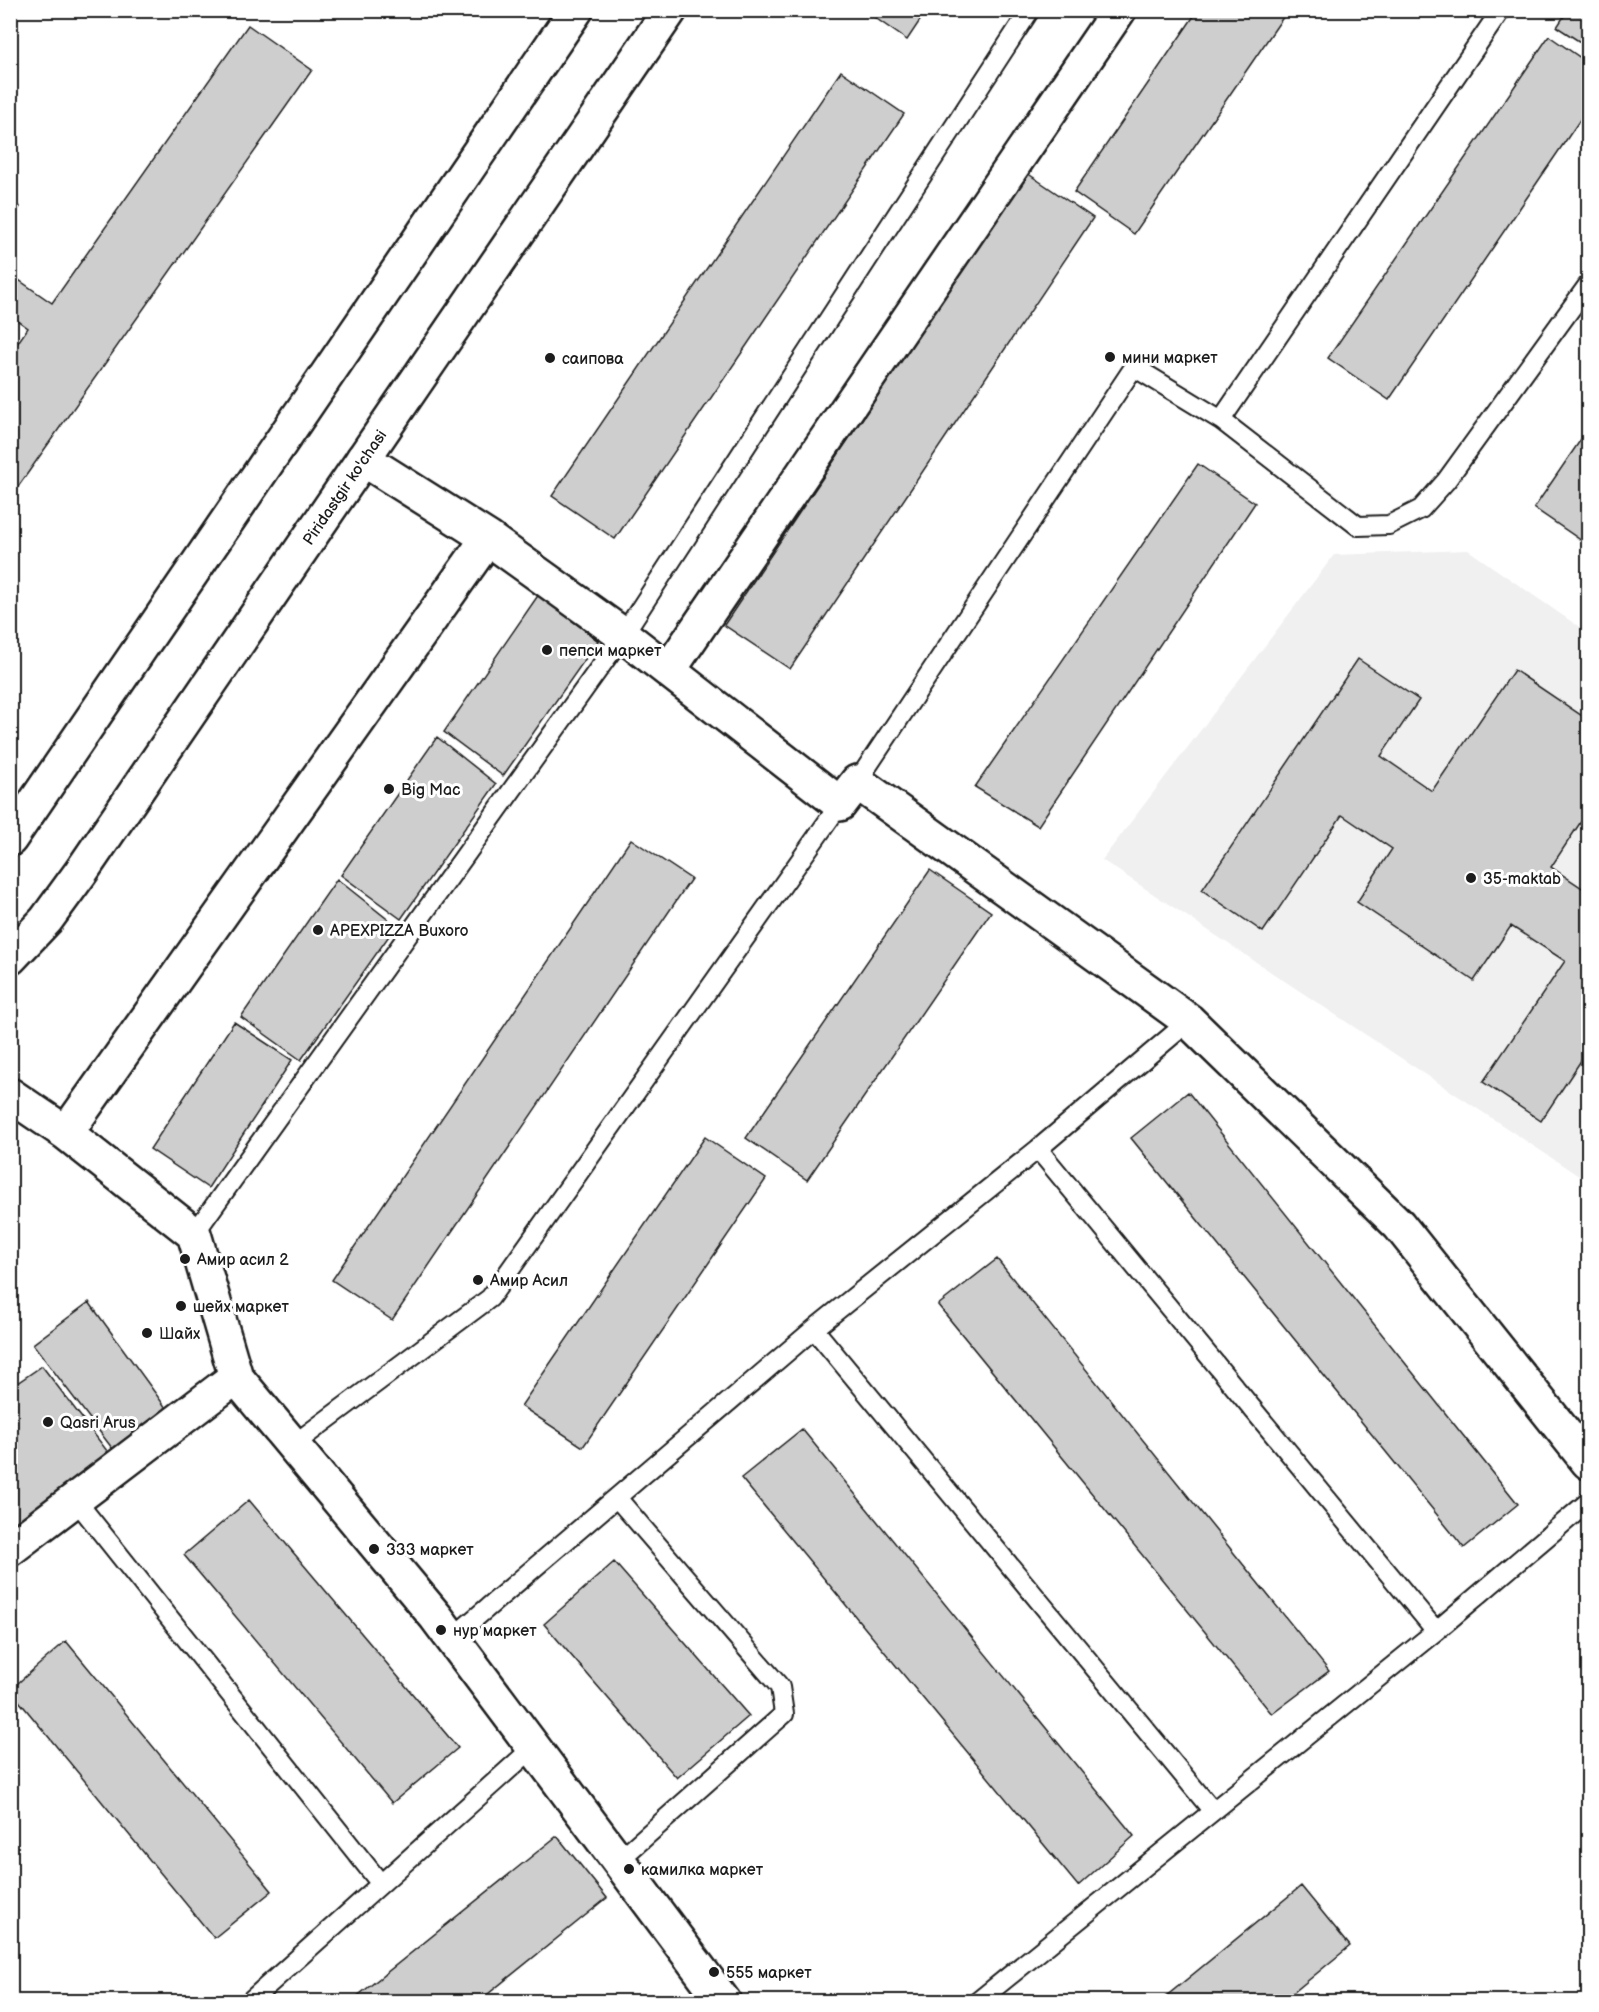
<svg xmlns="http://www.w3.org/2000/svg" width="1599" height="2012" font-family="'Balsamiq Sans',sans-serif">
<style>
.built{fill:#f0f0f0}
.building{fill:#cecece;stroke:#1c1c1c;stroke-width:1.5}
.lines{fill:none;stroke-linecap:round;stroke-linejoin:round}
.lane-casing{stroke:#1c1c1c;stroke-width:22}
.street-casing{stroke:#1c1c1c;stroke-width:38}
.secondary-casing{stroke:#1c1c1c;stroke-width:38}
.lane{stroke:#fff;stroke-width:18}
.street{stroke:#fff;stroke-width:33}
.secondary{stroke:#fff;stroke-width:33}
.poi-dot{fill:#1c1c1c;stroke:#fff;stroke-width:2}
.labels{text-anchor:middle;stroke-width:6;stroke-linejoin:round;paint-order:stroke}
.poi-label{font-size:16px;fill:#1c1c1c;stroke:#fff;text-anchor:start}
.street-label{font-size:16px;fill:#1c1c1c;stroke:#fff}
</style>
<rect width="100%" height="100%" fill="#fff"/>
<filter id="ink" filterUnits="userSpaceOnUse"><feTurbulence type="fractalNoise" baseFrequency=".0167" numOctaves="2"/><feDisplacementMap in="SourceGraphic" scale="12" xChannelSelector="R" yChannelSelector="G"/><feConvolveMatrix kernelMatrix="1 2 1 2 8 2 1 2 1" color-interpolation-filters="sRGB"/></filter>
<g filter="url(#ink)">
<!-- built -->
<path class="built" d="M1468,550L1588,633V1182L1102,860L1334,555Z"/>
<!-- building -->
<path class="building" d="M864,10H927L907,40Z
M1198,10H1288L1134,234L1074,192Z
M1568,10H1588V47L1557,27Z
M248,25L312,70L13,494L10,492V354L28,328L10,315V274L52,303Z
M1549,36L1588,63V108L1389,400L1328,358Z
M841,71L904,114L615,539L552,496Z
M1027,173L1093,218L790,669L724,625Z
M10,200L20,207L10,220Z
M1588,429V545L1534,508Z
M1198,464L1255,503L1038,826L975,787Z
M539,594L598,641L503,776L444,732Z
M1358,659L1419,700L1381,756L1432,791L1514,670L1588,720V811L1551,867L1588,892V1050L1541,1121L1483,1082L1565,961L1511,926L1474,981L1357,902L1392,849L1342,815L1263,932L1202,890Z
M437,737L496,784L401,919L341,875Z
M631,839L691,879L392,1320L332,1280Z
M930,870L991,912L807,1180L746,1138Z
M337,879L396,926L301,1060L241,1017Z
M234,1022L292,1060L208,1188L150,1149Z
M1188,1092L1518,1504L1464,1548L1131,1138Z
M705,1137L766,1179L583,1447L521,1406Z
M997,1259L1329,1671L1272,1714L938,1305Z
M89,1302L169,1412L115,1452L33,1344Z
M42,1366L111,1456L10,1528V1388Z
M802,1429L1134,1836L1078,1886L741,1478Z
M249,1500L458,1748L392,1803L184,1555Z
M614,1562L749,1716L677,1778L544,1624Z
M66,1641L272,1891L214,1938L10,1690Z
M557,1836L607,1898L478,2002H350Z
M1301,1886L1350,1946L1282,2002H1159Z"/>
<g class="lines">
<defs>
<path id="lane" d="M1221,420L1501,10
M857,782L1134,367L1221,420L1358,526L1389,525L1421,509L1446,481L1588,285
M1189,1021L1038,1149L814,1329L1212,1810
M1038,1149L1436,1631
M194,1234L623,635L1030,10
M293,1445L490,1298L840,804
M74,1498L381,1884
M617,1498L780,1687L784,1714L619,1860
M452,1638L814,1329
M249,2002L535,1746
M977,2002L1436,1631L1588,1502"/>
<path id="street" d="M363,459L488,538
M669,670L1119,10
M10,1095L66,1133L194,1234L236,1377L436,1617L724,2002
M66,1133L488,538L623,635L840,804L857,782L1189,1021L1399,1225L1588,1462
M10,1549L236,1377"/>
<g id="secondary">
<path d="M10,839L576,10"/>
<path id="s1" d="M10,958L46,920L81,872L670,10"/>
</g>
</defs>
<!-- lane casing -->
<use href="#lane" class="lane-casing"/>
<!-- street casing -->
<use href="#street" class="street-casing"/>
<!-- secondary casing -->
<use href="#secondary" class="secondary-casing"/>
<!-- lane -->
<use href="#lane" class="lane"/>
<!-- street -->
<use href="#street" class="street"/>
<!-- secondary -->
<use href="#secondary" class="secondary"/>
</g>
</g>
<!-- markers -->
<g class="poi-dot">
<circle cx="1110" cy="357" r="6"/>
<circle cx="550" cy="358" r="6"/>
<circle cx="547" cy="650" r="6"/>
<circle cx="389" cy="789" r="6"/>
<circle cx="1471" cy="878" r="6"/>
<circle cx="318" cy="930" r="6"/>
<circle cx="185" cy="1259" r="6"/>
<circle cx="478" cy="1280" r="6"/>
<circle cx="181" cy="1306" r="6"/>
<circle cx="147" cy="1333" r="6"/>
<circle cx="48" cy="1422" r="6"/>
<circle cx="374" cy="1549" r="6"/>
<circle cx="441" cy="1630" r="6"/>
<circle cx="629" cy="1869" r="6"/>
<circle cx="714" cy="1972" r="6"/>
</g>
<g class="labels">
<!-- poi labels -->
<g class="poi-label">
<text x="1122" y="363">мини маркет</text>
<text x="562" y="364">саипова</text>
<text x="559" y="656">пепси маркет</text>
<text x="401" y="795">Big Mac</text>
<text x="1483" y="884">35-maktab</text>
<text x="330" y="936">APEXPIZZA Buxoro</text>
<text x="197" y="1265">Амир асил 2</text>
<text x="490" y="1286">Амир Асил</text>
<text x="193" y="1312">шейх маркет</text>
<text x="159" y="1339">Шайх</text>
<text x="60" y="1428">Qasri Arus</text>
<text x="386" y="1555">333 маркет</text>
<text x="453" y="1636">нур маркет</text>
<text x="641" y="1875">камилка маркет</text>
<text x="726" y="1978">555 маркет</text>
</g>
<!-- street labels -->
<g class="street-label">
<text dy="6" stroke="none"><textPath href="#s1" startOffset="578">Piridastgir ko'chasi</textPath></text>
</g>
</g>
<!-- margin -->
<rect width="1599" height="2012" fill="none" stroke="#fff" stroke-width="36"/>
<rect x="18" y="18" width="1563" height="1976" fill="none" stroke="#1c1c1c" stroke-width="2" filter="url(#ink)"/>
</svg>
